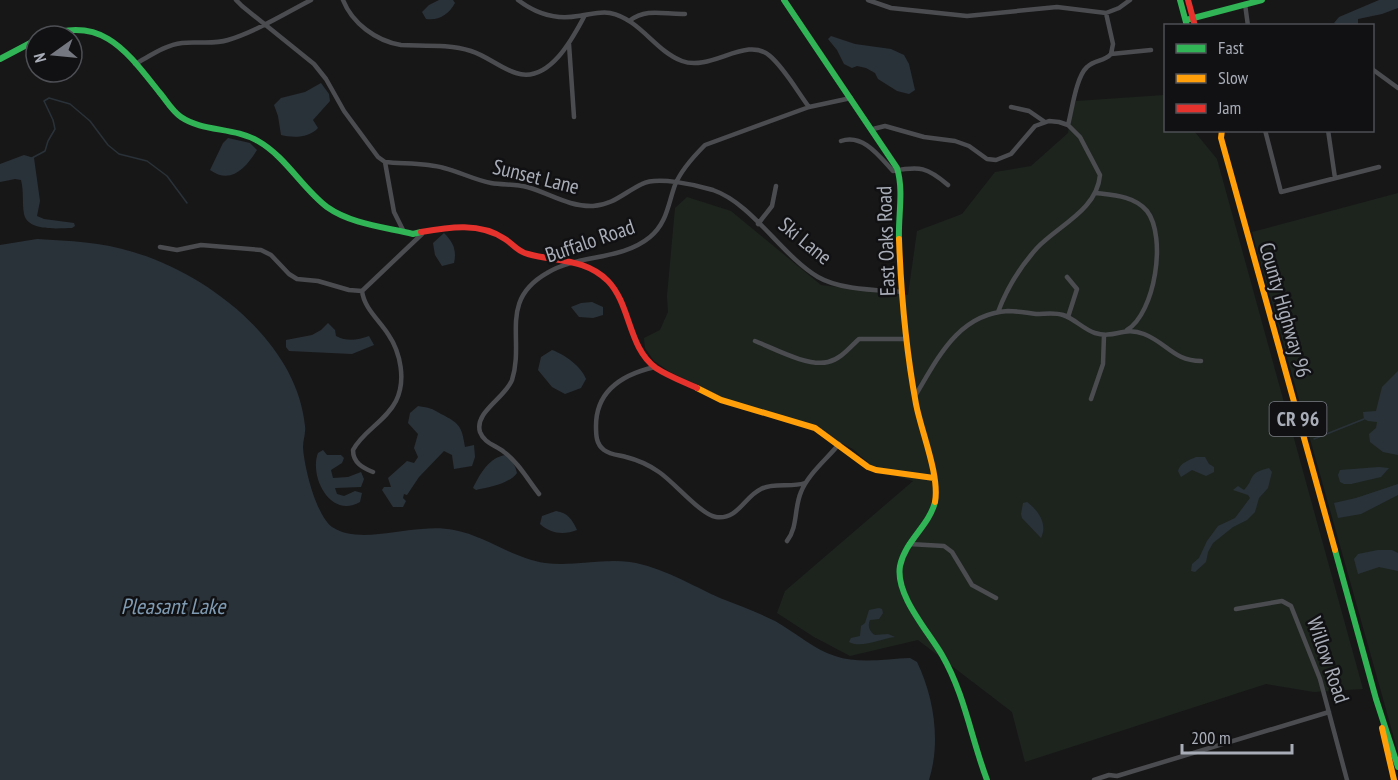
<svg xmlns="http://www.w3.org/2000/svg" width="1398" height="780" font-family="'PT Sans Narrow',sans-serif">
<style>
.green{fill:#1d241e}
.water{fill:#2a3239}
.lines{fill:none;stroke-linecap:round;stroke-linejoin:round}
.stream{stroke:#2a3239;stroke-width:1.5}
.street{stroke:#4b4c50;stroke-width:4.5}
.fast{stroke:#30b455;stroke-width:6}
.slow{stroke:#ff9f0a;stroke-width:6}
.jam{stroke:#e5322d;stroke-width:6}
.labels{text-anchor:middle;stroke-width:5;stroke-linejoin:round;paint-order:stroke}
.shield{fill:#111113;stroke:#7b7e86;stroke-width:1.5}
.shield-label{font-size:20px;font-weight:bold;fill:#a8adb8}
.street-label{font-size:21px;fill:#a8adb8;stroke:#111113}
.water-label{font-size:22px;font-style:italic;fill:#7f9bb3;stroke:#111113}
</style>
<rect width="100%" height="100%" fill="#171717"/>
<!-- green -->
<path class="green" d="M1164,95L1166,130L1194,131L1217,159L1363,689L1314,692L1266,684L1025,762L1012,712L918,640L850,656L814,637L777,613L785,591L913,481L876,470L853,449L796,420L723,398L670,372L654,361L645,348L644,338L660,330L668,312L667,296L675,208L687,197L731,211L821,285L908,295L917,231L962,214L995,172L1031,166L1068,133L1071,112L1076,101Z
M1398,193V752L1252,232Z"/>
<!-- water -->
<path class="water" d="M439,0H453L455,3C449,14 439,21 426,19L422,12L429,5Z
M1379,0H1398V8L1382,14L1358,19V25H1360H1340L1334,23L1339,17Z
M831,36L855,44L891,49L904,55L909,64L915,90L909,94L897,91L878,79L875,73L866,68L857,66L852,68L844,64L837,50L828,39Z
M321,83L329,94L330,101L313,120L318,128C309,138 293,138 281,135L278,116L274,105L281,98L305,92Z
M228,138L250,143L257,150C246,168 231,185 210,170L223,143Z
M24,155L34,158L40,201L37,216L44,219L74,223L75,226L72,228C58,228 28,232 24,214C22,203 24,191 21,180L15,179L0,182V164Z
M444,233C453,242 457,250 454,263L442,266L435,255L433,243Z
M37,239C69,241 102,242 133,252C208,274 297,342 305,426C306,433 303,440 303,447C304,467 316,515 332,527C356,543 395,530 422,529C432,528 444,528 454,530C486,536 512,558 545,563C573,567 602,558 630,562C662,567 691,585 720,598C738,605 757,612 775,621C795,632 813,649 835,656C858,664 886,659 910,658L917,662C934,697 941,742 929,780H0V245Z
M592,302L603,307V315L593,318L579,317L571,307L581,303Z
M328,323L335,330L336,336C347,342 358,340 369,336L374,345L352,354L289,351L286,347V340L312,335L321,330Z
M552,350C564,354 582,367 586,379L581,388L565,394L552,387L538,370L541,357Z
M1398,371V455L1383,452L1370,442L1369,434L1376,428L1377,422L1368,421L1364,419L1363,412L1376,411L1382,387Z
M418,406C430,408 431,408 441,414C459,423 462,426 465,447L474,445L475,457L472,466L454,469L452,455L444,451L419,477L407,495L404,494L403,498L406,501L403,507H393L382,490L384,487H391L388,478L407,461L414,463L418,457L414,448L418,434L408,423L410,413Z
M323,450L327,455H341L344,458L342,463L331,470L333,478L348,477L361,472L364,479L361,487L335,488L337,494L344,496L355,491L362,493L360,502C330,519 309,476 318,453Z
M506,455C512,460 515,465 517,473C509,484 489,487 476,490L473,488C480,474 489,457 506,455Z
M1196,457H1205L1209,464L1214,467V472L1206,476L1192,470L1181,477L1178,471C1180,463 1189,460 1196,457Z
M1379,467L1389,468L1381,477L1351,484H1344L1340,482L1338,475L1340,470Z
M1269,468L1272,472L1268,488L1259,498L1255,512L1247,520L1233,527L1213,543L1208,552L1206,562L1195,572L1191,571L1192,564L1199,558L1207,541L1218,526L1235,518L1250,498L1248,495L1233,490L1238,486L1244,490C1255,479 1247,473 1269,468Z
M1398,484V495L1361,514L1338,518L1334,503L1356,498Z
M1027,502C1038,510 1048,524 1041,538L1022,518L1021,514L1023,503Z
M556,511C568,513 572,519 577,530C564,535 551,534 540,524L542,516Z
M1378,550H1392L1398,553V571L1379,567L1358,574L1354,559L1358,554Z
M879,608L882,609L883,613L879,619L870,620C867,626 870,632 875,635L888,634L895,637C882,638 861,649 849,642L851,638L860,636L861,626L865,623L869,610Z"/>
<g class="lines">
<!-- stream -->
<path class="stream" d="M32,158L45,151L48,141L55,129L53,120L44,101L49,98L70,104L90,121L108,145L119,154L147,161L167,176L187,203
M1314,439L1364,419"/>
<!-- street -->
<path class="street" d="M236,0L242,6L314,64L326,79L344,111L378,157L385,162L394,212L404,232
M343,0C352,23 376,41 401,45C423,46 449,44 471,51C487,56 500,68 516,73C549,84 573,38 585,15
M518,0C535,13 556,20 578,16C589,15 599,11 610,13C640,19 655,51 682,61C711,72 747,35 770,56C785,69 797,91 809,107
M868,0L891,8L967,16L1057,7L1106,13L1119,8L1130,0
M1245,4L1248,26
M1106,13L1113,44L1111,54
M629,21C648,7 665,15 685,14
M569,44L574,117
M135,64C150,56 165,45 182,43C197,41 212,45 228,40C257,31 284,14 311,0
M1372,69L1398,88
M1011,107L1029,111L1045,122
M1068,125C1072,110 1076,77 1087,67C1095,59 1104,62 1111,54L1151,50
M873,129L885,126L924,137L955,141L969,146L987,159L996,160L1011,154L1035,126L1049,121L1059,122L1068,125L1080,137L1100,175C1097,210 1059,225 1037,248C1020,267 1007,288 998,312
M1265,130L1281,192L1379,167
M1328,130L1335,178
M841,141C863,133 880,157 893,171C920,166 927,167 948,185
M385,162C403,164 426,163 444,168C460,172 475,180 491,183C503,185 516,184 527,187C549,193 569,207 593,206C613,205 625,192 642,184C657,176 697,185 713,190C753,204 781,255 818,277C840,290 877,290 902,292
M1096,193C1113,195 1135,196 1147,211C1167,237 1155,313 1127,330
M758,224L772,206L776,186
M160,247L177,250L201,245L261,250L271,255L289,274L297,279L318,281L349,290L362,291L422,234
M1067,277L1077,289L1068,317
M362,291C364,308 379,320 388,334C401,353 406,381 396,401C386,421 363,431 353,450C353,463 363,468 373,472
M755,341C775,349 808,367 828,362C841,359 850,347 859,339H907
M655,367C624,374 596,390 596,426C596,435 596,444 604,450C611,455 619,455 626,457C638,460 649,465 659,472C674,482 701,515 716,517C738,520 744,497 761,489C774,482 791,488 805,483
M915,396C938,358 958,314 1008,311C1018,311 1027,313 1036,314C1045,314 1054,312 1063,315C1075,319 1083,329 1095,333C1115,339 1123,326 1144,334C1167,343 1174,361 1201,361
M1091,399L1103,364L1104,335
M539,494C528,480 518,462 504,452C495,445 484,443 480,432C474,412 505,398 512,380C525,339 498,301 547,273C578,254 621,261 650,237C667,223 668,204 675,185C681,170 694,156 705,145L809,107L851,98
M787,541C798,527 794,508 801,492C808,474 827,459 839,444
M909,544L944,546L952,552L972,585L996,598
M1236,609L1282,601L1291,606L1320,679L1347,780
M1094,780L1109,775L1117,776L1329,712"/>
<!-- fast -->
<path class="fast" d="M784,0L897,168C904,191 898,216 899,239
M1180,0L1187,26
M1186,20L1262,0
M45,36C103,15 127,52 160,93C166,100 172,111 181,117C203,132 234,127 258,141C286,157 302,188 327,207C351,224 384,227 413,234L421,232
M0,59L36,40
M935,502C929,526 905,541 900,566C895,595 928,631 942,655C965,695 971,738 987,780
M1335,550L1376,699L1398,767"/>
<!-- slow -->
<path class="slow" d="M1222,130L1221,138L1335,550
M899,239C901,294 906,350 916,404C921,431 940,476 935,502
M697,388L721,400L815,428L868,467L876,470L934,478
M1382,728L1394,780"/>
<!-- jam -->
<path class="jam" d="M1188,0L1195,26
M421,232C449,227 480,222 505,239C513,244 518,252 528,254C556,262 585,258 608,281C631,305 628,348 656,368C668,376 684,382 697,388"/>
</g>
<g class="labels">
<!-- shield labels -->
<rect class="shield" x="1269.5" y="402" width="57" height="34" rx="4.5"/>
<g class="shield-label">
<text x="1298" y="426">CR 96</text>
</g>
<!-- street labels -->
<g class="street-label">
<text transform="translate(536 177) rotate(14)" y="7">Sunset Lane</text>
<text transform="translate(590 241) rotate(-19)" y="7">Buffalo Road</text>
<text transform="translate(805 241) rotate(39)" y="7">Ski Lane</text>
<text transform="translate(886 241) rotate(-92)" y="7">East Oaks Road</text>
<text transform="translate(1285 310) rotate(74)" y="7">County Highway 96</text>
<text transform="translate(1328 660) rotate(71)" y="7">Willow Road</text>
</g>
<!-- water labels -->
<g class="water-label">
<text x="173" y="614">Pleasant Lake</text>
</g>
</g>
<!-- legend -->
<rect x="1164" y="24" width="210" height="108" fill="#111113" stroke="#4d4f55" stroke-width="1.5"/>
<rect x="1176" y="44" width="30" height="9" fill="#30b455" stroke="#4d4f55" stroke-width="1.5"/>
<text x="1218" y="54" font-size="18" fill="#a8adb8">Fast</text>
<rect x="1176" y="74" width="30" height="9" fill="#ff9f0a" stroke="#4d4f55" stroke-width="1.5"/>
<text x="1218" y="84" font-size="18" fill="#a8adb8">Slow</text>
<rect x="1176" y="104" width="30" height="9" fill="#e5322d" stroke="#4d4f55" stroke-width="1.5"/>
<text x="1218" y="114" font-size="18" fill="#a8adb8">Jam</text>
<!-- north arrow -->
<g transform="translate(54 54) rotate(255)"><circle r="28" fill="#111113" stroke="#4d4f55" stroke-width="1.5"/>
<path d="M0-4.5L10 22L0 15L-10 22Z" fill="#757880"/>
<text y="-9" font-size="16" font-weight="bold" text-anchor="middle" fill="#a8adb8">N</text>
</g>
<!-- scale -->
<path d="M1182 744v9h110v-9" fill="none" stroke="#a8adb8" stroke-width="3"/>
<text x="1191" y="744" font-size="18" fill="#a8adb8" stroke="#111113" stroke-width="4.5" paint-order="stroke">200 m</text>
</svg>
